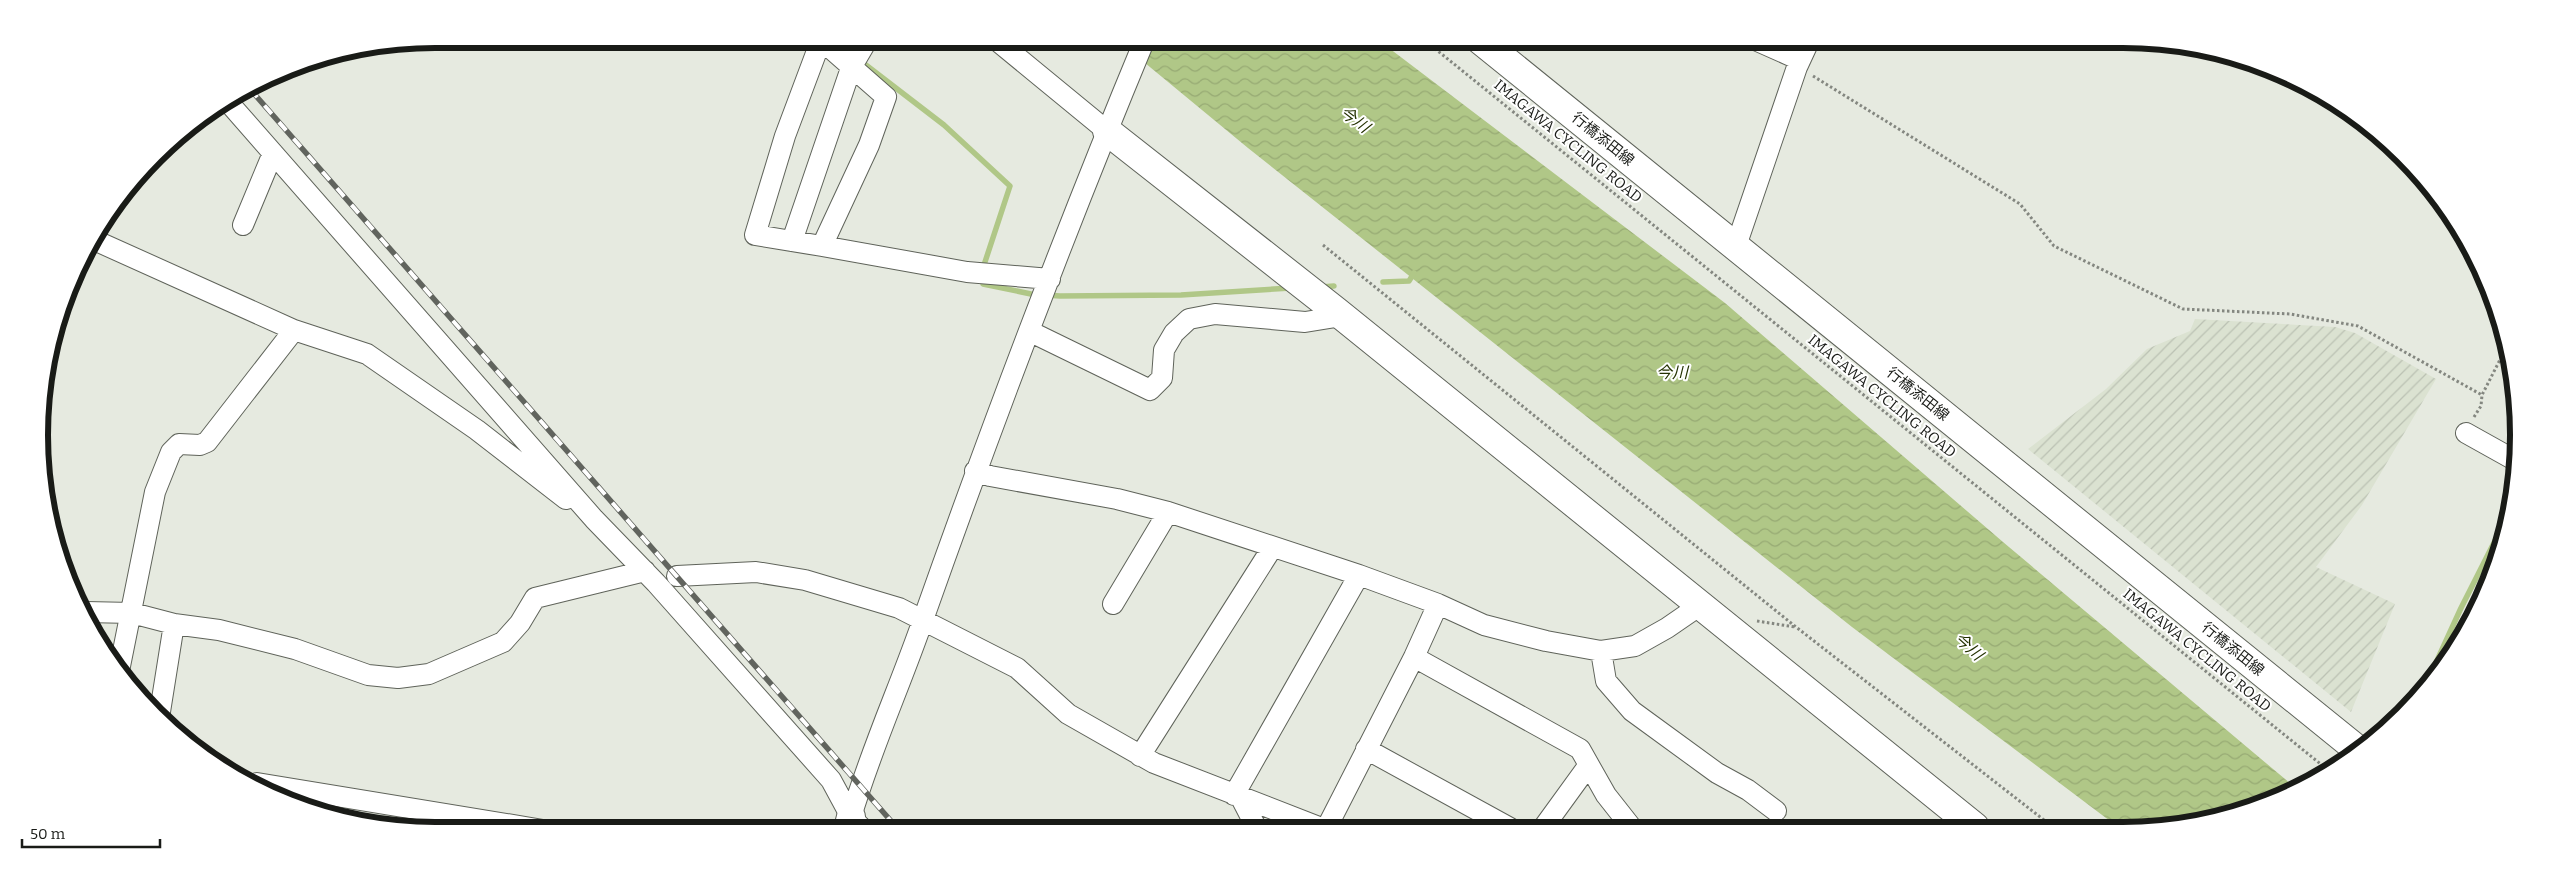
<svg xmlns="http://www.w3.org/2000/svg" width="2558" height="869" font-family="Bitter,'Noto Sans JP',serif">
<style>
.industrial{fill:url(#industrial-furrows)}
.water{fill:url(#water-waves)}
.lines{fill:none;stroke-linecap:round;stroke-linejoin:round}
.stream{stroke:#b0c787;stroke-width:5.5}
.street-casing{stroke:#5f635a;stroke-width:22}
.secondary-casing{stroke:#5f635a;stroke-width:30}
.primary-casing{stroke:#5f635a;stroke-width:30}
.path{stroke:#848780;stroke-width:3;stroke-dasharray:2.5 2.5;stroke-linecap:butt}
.street{stroke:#fff;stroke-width:20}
.secondary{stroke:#fff;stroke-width:28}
.primary{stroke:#fff;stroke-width:28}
.rail-casing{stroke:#61645e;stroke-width:5.5}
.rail{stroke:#fff;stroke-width:4;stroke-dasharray:11;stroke-linecap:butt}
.labels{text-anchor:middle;stroke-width:4;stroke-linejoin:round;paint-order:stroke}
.street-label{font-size:15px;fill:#191b17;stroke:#fff}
.water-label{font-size:16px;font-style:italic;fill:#243101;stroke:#fff}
.rim{fill:none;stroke:#191b17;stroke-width:6}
</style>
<defs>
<pattern id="industrial-furrows" width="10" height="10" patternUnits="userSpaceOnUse" patternTransform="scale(1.25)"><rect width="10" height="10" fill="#dbe2d1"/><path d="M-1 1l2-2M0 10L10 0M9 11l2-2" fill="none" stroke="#bbc1b3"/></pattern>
<pattern id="water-waves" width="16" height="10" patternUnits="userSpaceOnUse" patternTransform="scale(1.25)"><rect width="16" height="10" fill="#b0c787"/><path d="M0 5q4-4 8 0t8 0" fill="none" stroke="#97aa74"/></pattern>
</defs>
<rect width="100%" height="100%" fill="#e6eae0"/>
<!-- industrial -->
<path class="industrial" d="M2195,319L2335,327L2355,333L2436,379L2362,505L2316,567L2395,604L2351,712L2028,449L2106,389L2147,349L2190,331Z"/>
<!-- water -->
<path class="water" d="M1116,39H1377L1725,303L2003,542L2298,790L2175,827H2118L1852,627L1248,148Z"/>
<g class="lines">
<!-- stream -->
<path class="stream" d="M835,39L849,51
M862,62L944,125L1010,186L984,265
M1383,282L1409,281L1414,273
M983,284L1031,294L1060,296L1181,295L1291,288
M1321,287L1334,286
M2429,678L2461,608L2510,511"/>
<defs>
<path id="street" d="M995,39L1107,131
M1753,39L1800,60
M821,40L886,97L869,145L822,246L755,235L785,136Z
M229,103L594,519L656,583L831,780L851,817L863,829
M243,225L273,153
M92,239L294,330L367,354L477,430L566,499
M792,241L851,68L868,39
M822,246L967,272L1050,279
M1736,246L1797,67L1810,39
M1029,331L1150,390L1162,378L1164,350L1174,333L1189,319L1215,314L1305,322L1342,316
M2466,433L2518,462
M975,471L990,476L1117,499L1168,512L1359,575L1438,604L1484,625L1546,641L1601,651L1635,646L1667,628L1699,606
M677,576L756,572L805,580L899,608L1017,668L1068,714L1154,763L1324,829
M1113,604L1168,512
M86,612L132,613L174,624L219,630L295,649L368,675L398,678L429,674L503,642L520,623L535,598L645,571
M1601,651L1606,681L1632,711L1717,773L1748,790L1776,811
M1414,657L1580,749L1606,795L1632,828
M119,671L155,492L171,452L179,444L200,445L207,442L294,330
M159,718L174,624
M1366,749L1510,828
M1140,756L1272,548
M257,783L543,830
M1234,795L1359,575
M1241,798L1257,829
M851,817C871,749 901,684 924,617C993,422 1066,229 1145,39
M1543,828L1588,766
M1326,829L1414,657L1438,604"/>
<path id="secondary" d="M1107,131L1336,311L1975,827
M848,829L851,817"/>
<path id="primary" d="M1479,39L2358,750"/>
</defs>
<!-- street casing -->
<use href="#street" class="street-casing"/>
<!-- secondary casing -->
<use href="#secondary" class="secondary-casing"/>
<!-- primary casing -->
<use href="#primary" class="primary-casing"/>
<!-- path -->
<path class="path" d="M1423,39L2328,770
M1813,76L2020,204L2054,246L2183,309L2290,314L2358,326L2482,395
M1323,245L1796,627L2053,827
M2474,417L2481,406L2482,395L2507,346
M1757,621L1795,627"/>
<!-- street -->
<use href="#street" class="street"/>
<!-- secondary -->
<use href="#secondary" class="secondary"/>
<!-- primary -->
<use href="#primary" class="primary"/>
<defs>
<path id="rail" d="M250,89L898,829"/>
</defs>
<!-- rail casing -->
<use href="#rail" class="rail-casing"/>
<!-- rail -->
<use href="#rail" class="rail"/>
</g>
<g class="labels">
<!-- street labels -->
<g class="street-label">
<text transform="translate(1603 139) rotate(39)" y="5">行橋添田線</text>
<text transform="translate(1568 141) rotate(39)" y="5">IMAGAWA CYCLING ROAD</text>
<text transform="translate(1918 394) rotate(39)" y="5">行橋添田線</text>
<text transform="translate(1882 396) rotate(39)" y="5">IMAGAWA CYCLING ROAD</text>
<text transform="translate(2233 649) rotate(39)" y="5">行橋添田線</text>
<text transform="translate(2197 650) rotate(39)" y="5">IMAGAWA CYCLING ROAD</text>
</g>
<!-- water labels -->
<g class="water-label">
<text transform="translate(1355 119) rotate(37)" y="6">今川</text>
<text x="1672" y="378">今川</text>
<text transform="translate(1969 646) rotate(42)" y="6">今川</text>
</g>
</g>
<!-- crop -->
<path d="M0 0H2558V869H0ZM435 48H2123A387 387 0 0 1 2510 435V435A387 387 0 0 1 2123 822H435A387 387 0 0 1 48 435V435A387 387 0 0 1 435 48Z" fill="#fff" fill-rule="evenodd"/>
<path class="rim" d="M435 48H2123A387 387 0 0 1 2510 435V435A387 387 0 0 1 2123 822H435A387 387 0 0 1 48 435V435A387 387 0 0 1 435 48Z"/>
<!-- scale -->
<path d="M22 839v8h138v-8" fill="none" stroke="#191b17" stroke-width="2.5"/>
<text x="30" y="839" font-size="15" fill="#191b17" stroke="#ffffff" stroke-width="4" paint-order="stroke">50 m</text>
</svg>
